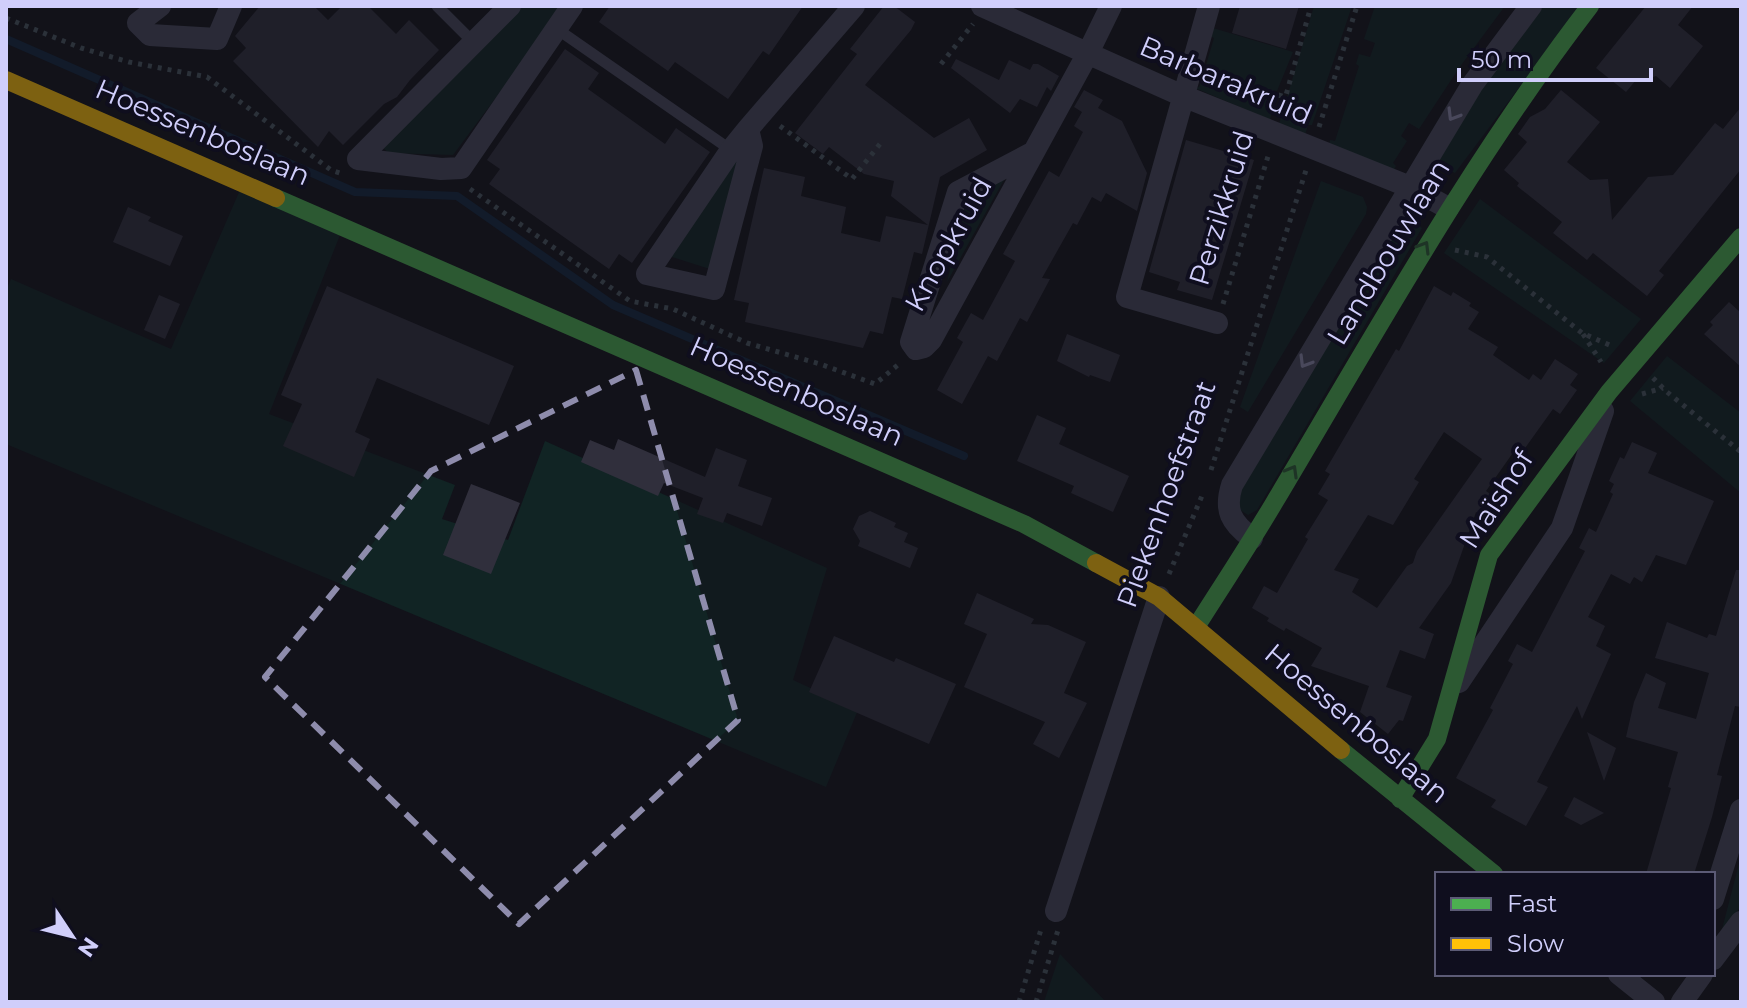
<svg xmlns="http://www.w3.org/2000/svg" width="1747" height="1008" font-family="Montserrat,sans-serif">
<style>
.green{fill:#112424}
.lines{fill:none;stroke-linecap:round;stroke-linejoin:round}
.stream{stroke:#12273f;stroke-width:8}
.building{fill:#302f3c;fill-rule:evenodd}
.path{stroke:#495761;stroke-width:5;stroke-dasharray:4 6;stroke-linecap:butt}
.lane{stroke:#47485b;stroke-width:11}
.street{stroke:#47485b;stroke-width:22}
.fast{stroke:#4caf50;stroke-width:18}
.slow{stroke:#ffc107;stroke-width:18}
.oneway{stroke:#8c8bab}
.oneway2{stroke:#2e5e37}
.marked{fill:none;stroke:#8e8cac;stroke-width:6;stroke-dasharray:16 10;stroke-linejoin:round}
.labels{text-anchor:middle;stroke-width:8;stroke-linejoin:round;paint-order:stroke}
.street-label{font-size:28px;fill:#d0cefb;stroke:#0f0e1e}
</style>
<rect width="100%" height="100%" fill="#12121a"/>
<!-- green -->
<path class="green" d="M520,6H562V9L453,155L388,153L381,145Z
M1314,6H1352L1312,125H1308L1305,135L1279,124Z
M1375,6H1505L1459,68L1419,129L1409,123L1401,136L1407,141L1393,163L1396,166L1392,173L1329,146L1330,140L1335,141L1359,66L1356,64L1359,54L1370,57L1375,43L1364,39Z
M1543,6H1580L1455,173L1436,163L1477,90Z
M1213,28L1293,52L1277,91L1225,82L1203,75L1214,38L1210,36Z
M1202,80C1228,87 1249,87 1275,96L1270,120L1195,88L1199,87Z
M738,157L713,270L669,256Z
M1005,178L947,282L967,198Z
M1321,181L1363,197L1367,207L1366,214L1248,412L1240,407Z
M240,190L340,235L269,414L455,485L442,519L508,540L545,441L827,568L793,680L858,710L826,787L6,444V291L11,279L171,349Z
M1480,199L1641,319L1604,363L1444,253Z
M1405,214L1422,228L1257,510L1248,515L1237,508L1239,487Z
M1667,356L1741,413V493L1630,401Z
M1741,856V906L1720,937Z
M1060,954L1106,1002H1044Z"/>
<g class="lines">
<!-- stream -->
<path class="stream" d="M6,39L355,192L457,196L613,305L964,456"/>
</g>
<!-- building -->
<path class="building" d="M260,6H314L328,20L342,6H368L396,34L409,20L439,50L410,80L397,97L384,104L343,145L329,131L318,147L233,61L246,48L235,36Z
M610,6H803L769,55L763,51L728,99L675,62L668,71L599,22Z
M884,6H894L915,22L911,30L865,85L934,138L969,118L987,150L940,177L922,254L914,252L902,299L892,297L883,334L870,331L863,348L745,322L749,303L734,300L764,168L805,177L801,196L846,207L841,233L880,242L886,216L928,225L891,196L894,181L864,174L829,147L823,154L795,133L857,54L850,49Z
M1240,6H1299L1286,49L1232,33Z
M1646,6H1693L1678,25L1703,46L1670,88L1656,76L1645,80H1636L1626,92L1596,68Z
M565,49L599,73L588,89L665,144L676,128L710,152L632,263L619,254L609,269L489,184L500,169L487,160Z
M956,59L999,80L1009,60L1030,70L1033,64H1038L1059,76L1051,91L1047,87L1037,107L1020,99L1010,113L951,68Z
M1084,90L1103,100L1098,108L1122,121L1147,173L1137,211L1106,193L1101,202L1092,197L1077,225L1073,223L1042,278L1050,279L1027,322L1020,318L997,361L988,356L962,404L937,390L963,342L957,338L971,313L983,320L1015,261L1003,254L1049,171L1059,177L1083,132L1074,126L1082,112L1074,107Z
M1561,90L1600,122L1567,162L1590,180L1608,179L1612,220L1648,177L1673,175L1715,123L1723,129L1741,107V169L1659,271L1664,275L1647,296L1593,253L1587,260L1553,233L1562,222L1517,186L1519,183L1504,170L1527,142L1518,134L1530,117L1545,109Z
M1186,140L1254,160L1212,300L1177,290L1180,282L1149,272Z
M128,207L151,217L148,221L183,236L170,266L113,242Z
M327,286L514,366L489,425L377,378L355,432L370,439L354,477L283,446L302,404L281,395Z
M1434,286L1451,296L1453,292L1471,303L1469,306L1479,312L1468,329L1498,347L1493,355L1529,380L1533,374L1541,380L1555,359L1578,374L1570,385L1577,390L1560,414L1553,409L1523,451L1517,447L1486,491L1499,500L1486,518L1476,512L1451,583L1419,628L1434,634L1425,659L1400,650L1386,687L1412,696L1403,721L1399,720L1388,734L1360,712L1369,686L1311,666L1322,648L1286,628L1284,631L1267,621L1269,618L1252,608L1264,586L1277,593L1308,539L1305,537L1328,500L1318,494L1330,474L1325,471L1396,349L1399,351ZM1444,432L1482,459L1417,551L1413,563L1407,566L1377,608L1352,592L1359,579L1334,570L1368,515L1393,525L1419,482L1414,479Z
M159,295L180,304L165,339L144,330Z
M1729,302L1741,313V367L1704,334L1713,325L1710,322Z
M1067,334L1120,355L1110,382L1090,375L1089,377L1057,361Z
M1037,415L1066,428L1059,444L1129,476L1113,512L1071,493L1074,486L1017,461Z
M618,439L705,477L716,448L747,460L738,486L772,498L762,526L727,513L723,523L697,514L703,498L664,483L658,496L581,462L590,440L614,450Z
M1632,442L1657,453L1648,473L1714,501L1686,565L1656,555L1642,582L1634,577L1630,584L1611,574L1588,617L1605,626L1596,646L1611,654L1582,719L1577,706L1537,782L1548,787L1526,826L1491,807L1496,800L1456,778L1493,710L1490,708L1513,664L1508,661L1517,644L1532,652L1585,551L1579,548L1589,528L1596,532L1613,494L1610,492L1614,484L1609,481L1620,457L1624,459Z
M471,484L520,503L491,574L443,555Z
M870,511L896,523L894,527L908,533L904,542L918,548L910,568L858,546L860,541L853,529L859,516Z
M1736,570H1741V707L1735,706L1717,775L1722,776L1712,817L1694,874H1646L1671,788L1668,787L1678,752L1626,737L1634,702L1646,673L1666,683L1658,708L1696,719L1709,673L1655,658L1667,622L1707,638L1709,634L1716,636Z
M977,593L1034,619L1031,624L1048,625L1086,642L1064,693L1087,703L1059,758L1033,744L1045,722L964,687L987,634L964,624Z
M834,636L894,662L896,658L956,684L929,744L809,692Z
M1587,732L1616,748L1604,781Z
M1574,797L1604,813L1581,825L1564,816Z"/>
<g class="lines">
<!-- path -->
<path class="path" d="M6,18L81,48L129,62L207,77L331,170L340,173
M941,64L973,24
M1220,83L1249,86L1285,97
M1281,113L1311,6
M780,126L852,179L880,144
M1319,127L1357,6
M470,189L630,301L673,309L747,343L820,364L875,384L899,364
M1455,250L1487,257L1582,333L1614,347
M1223,304L1269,153
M1583,334L1601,362
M1653,378L1667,392L1741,452
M1642,394L1663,388
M1211,470L1307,167
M1169,574L1204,491
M1019,1002L1042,926
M1036,1002L1058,930"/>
<!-- lane -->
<path class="lane" d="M437,6L474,43
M557,29L731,150"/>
<!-- street -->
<path class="street" d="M160,6L138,23L150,35L217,39L231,6
M510,6L358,159L441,169L461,168L572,6
M982,6L1183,96L1410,187L1448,208
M1209,6L1127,297L1217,323
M748,129L752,146L714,289L647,274L731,150L748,129L854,6
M1032,153L958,192L911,342L916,349L924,347L931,340L1088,53L1111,6
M1252,538C1231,523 1224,510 1232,485L1472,85L1531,6
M1459,682L1562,528L1603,411
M1713,899L1741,810
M1056,911L1159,597
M1713,959L1741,922
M1619,974L1654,1002
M1682,1002L1702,974"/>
<!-- fast -->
<path class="fast" d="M276,198L1024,524L1096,563
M1196,627C1222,586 1249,545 1274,503C1375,334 1469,163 1590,6
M1341,750L1494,874
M1400,799L1437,739L1489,555L1609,392L1741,237"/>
<!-- slow -->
<path class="slow" d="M6,80L276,198
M1096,563L1159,597L1341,750"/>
</g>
<!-- one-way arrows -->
<defs><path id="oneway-chevron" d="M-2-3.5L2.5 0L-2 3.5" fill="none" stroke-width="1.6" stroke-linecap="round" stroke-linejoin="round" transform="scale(2)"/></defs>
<g class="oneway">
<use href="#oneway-chevron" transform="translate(1453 115) rotate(121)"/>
<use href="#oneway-chevron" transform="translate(1305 362) rotate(121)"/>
</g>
<g class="oneway2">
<use href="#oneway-chevron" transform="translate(1424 247) rotate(-59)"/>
<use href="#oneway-chevron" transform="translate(1292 471) rotate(-60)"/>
</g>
<!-- marked area -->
<path d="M0 0H1747V1008H0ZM636,370L738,720L519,924L265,677L431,471Z" fill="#12121a" fill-opacity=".55" fill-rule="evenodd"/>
<path class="marked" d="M636,370L738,720L519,924L265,677L431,471Z"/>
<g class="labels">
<!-- street labels -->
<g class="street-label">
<text transform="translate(1226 80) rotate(23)" y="10">Barbarakruid</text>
<text transform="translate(203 132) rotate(23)" y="10">Hoessenboslaan</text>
<text transform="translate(1221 208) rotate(-73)" y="10">Perzikkruid</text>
<text transform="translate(948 244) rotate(-61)" y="10">Knopkruid</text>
<text transform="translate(1388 252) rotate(-59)" y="10">Landbouwlaan</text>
<text transform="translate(797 391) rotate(24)" y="10">Hoessenboslaan</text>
<text transform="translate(1166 494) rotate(-70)" y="10">Piekenhoefstraat</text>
<text transform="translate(1496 499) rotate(-57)" y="10">Maïshof</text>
<text transform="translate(1357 723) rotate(40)" y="10">Hoessenboslaan</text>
</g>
</g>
<!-- border -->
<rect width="1747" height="1008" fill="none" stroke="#d0cefb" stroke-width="16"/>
<!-- legend -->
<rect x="1435" y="872" width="280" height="104" fill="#0f0e1e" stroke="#5c5b76" stroke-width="2"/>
<rect x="1451" y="898" width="40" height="12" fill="#4caf50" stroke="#5c5b76" stroke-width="2"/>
<text x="1507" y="912" font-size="24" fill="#d0cefb">Fast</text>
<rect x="1451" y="938" width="40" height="12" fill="#ffc107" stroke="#5c5b76" stroke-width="2"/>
<text x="1507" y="952" font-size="24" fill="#d0cefb">Slow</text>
<!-- north arrow -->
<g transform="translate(72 936) rotate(125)" stroke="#0f0e1e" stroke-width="6" paint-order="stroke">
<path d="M0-6L14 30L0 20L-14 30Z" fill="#d0cefb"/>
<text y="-12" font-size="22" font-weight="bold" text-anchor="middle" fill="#d0cefb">N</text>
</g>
<!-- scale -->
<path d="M1459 68v12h192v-12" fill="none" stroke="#d0cefb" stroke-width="4"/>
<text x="1471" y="68" font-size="24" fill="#d0cefb" stroke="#0f0e1e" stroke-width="6" paint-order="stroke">50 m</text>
</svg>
